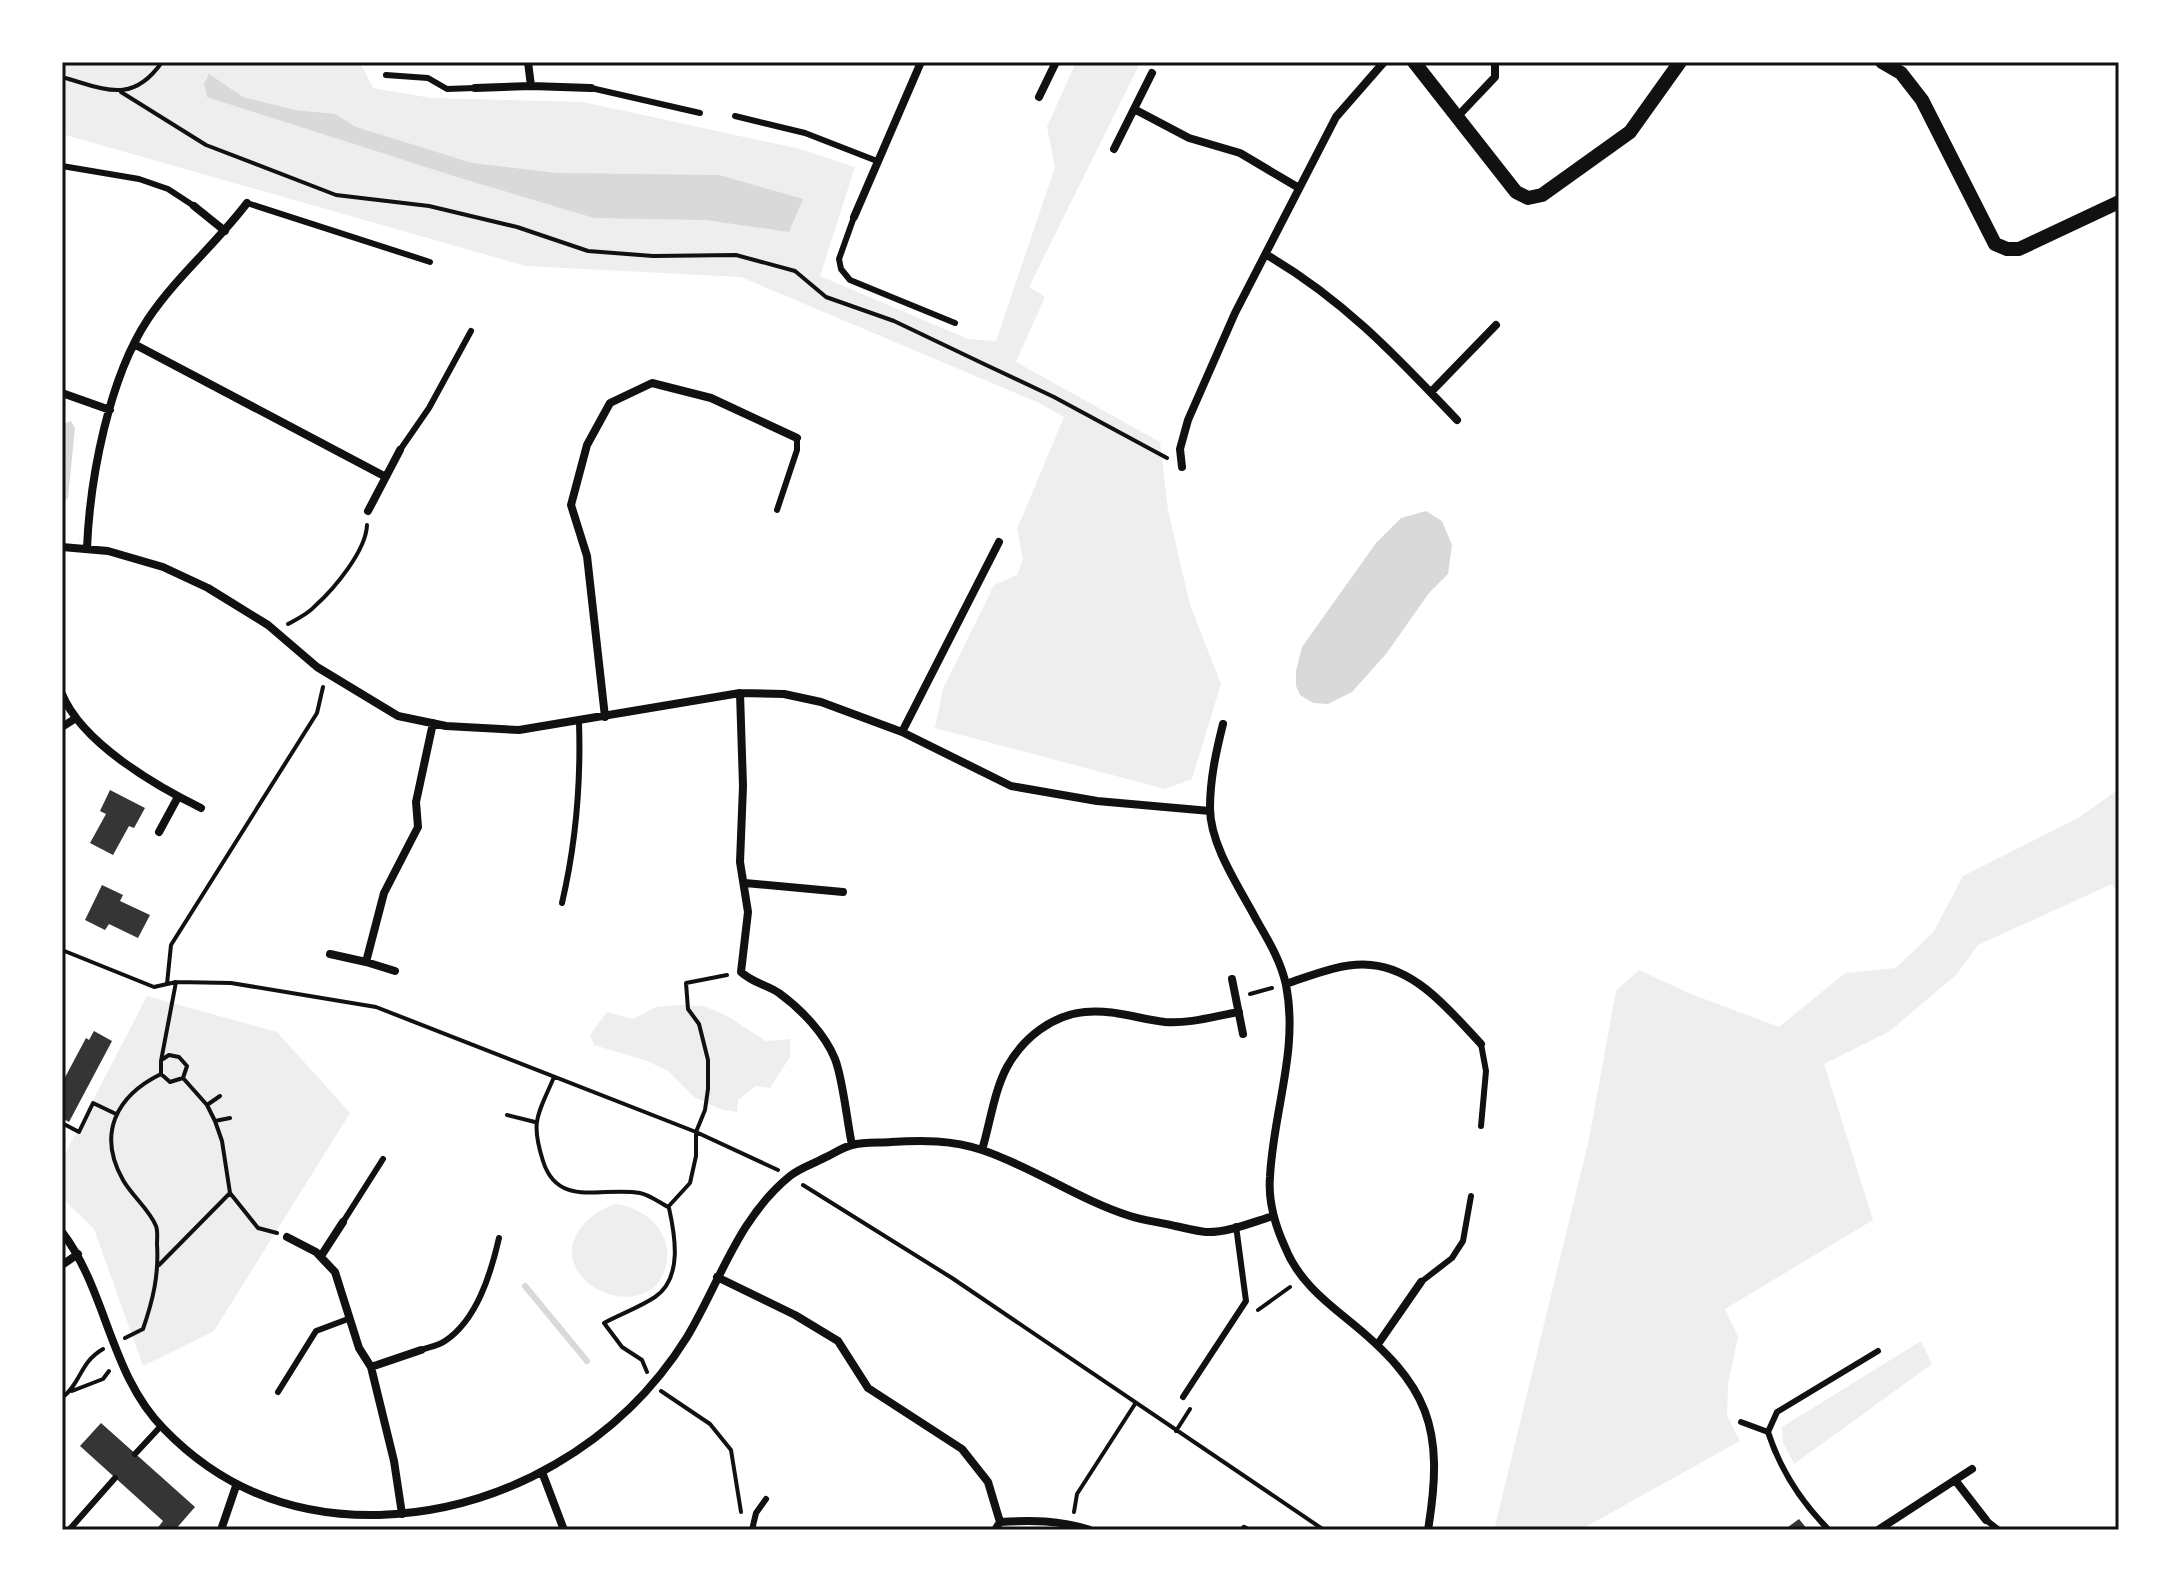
<svg xmlns="http://www.w3.org/2000/svg" width="2181" height="1592" font-family="'Roboto Condensed',sans-serif">
<style>
.green{fill:#eee}
.water{fill:#d9d9d9}
.lines{fill:none;stroke-linecap:round;stroke-linejoin:round}
.stream{stroke:#d9d9d9;stroke-width:6}
.building{fill:#353535}
.path{stroke:#111;stroke-width:4}
.service{stroke:#111;stroke-width:6}
.minor{stroke:#111;stroke-width:8}
.tertiary{stroke:#111;stroke-width:14}
.neatline{fill:none;stroke:#111;stroke-width:3}
</style>
<rect width="100%" height="100%" fill="#fff"/>
<!-- green -->
<path class="green" d="M62,62H360L373,88L431,98L583,102L800,149L855,167L820,276L968,339L996,341L1055,167L1047,127L1076,62L1140,63L1029,287L1045,297L1016,362L1160,442L1168,510L1190,605L1221,684L1192,779L1165,789L935,728L943,689L994,585L1017,575L1023,559L1017,529L1064,417L1039,403L741,277L526,266L62,134Z
M2119,789V896L2112,884L1978,945L1957,974L1890,1031L1824,1064L1873,1220L1725,1309L1738,1337L1728,1384L1727,1416L1740,1441L1580,1530H1494L1589,1139L1616,991L1639,970L1691,994L1779,1027L1845,973L1896,968L1934,931L1963,876L2078,818Z
M147,996L277,1032L350,1113L214,1331L143,1366L94,1229L62,1198V1160Z
M678,1005L704,1006L727,1016L766,1041L790,1039V1057L770,1088L756,1086L738,1100L737,1112L720,1109L694,1097L668,1071L647,1061L594,1045L590,1035L607,1012L633,1019L656,1007Z
M615,1204C649,1208 677,1237 664,1272C652,1306 604,1302 583,1278C555,1247 585,1214 615,1204Z
M1921,1341L1932,1364L1794,1464L1783,1443L1782,1427Z"/>
<!-- water -->
<path class="water" d="M209,74L243,97L294,110L335,114L356,127L472,163L557,173L719,175L803,199L789,232L706,220L594,218L457,177L207,97L204,84Z
M71,421L75,428L68,498L62,504V424Z
M1426,511L1442,521L1452,545L1448,574L1429,593L1386,654L1352,692L1328,704L1313,703L1300,695L1296,686V671L1302,647L1376,543L1401,518Z"/>
<g class="lines">
<!-- stream -->
<path class="stream" d="M525,1286L587,1361"/>
</g>
<!-- building -->
<path class="building" d="M110,790L145,808L134,828L129,826L113,855L90,843L106,814L100,811Z
M102,885L123,895L120,901L150,915L138,938L109,924L105,930L85,920Z
M94,1031L112,1041L69,1122L62,1118V1083L86,1038L89,1040Z
M101,1423L195,1507L175,1530H156L163,1521L80,1446Z
M1799,1519L1808,1530H1784Z"/>
<g class="lines">
<!-- path -->
<path class="path" d="M62,77C105,89 132,105 162,62
M121,92L206,145L336,195L429,206L517,227L588,251L653,256L736,255L795,271L826,297L894,321L984,364L1054,397L1167,458
M288,624C297,619 308,614 315,606C334,589 366,551 367,525
M62,950L154,987L176,982
M167,984L171,945L317,713L323,687
M1250,994L1272,988
M163,1059L169,1055L179,1057L187,1066L183,1078
M161,1074V1061L176,982L231,983L376,1007L696,1132L778,1170
M554,1077C538,1115 530,1120 543,1161C558,1209 603,1186 640,1193C650,1195 660,1203 668,1207L690,1183L696,1156V1132L705,1110L708,1089V1060L699,1024L688,1009L686,983L727,975
M207,1105L220,1096
M507,1115L535,1122
M215,1121L230,1118
M62,1123L79,1132L93,1103L116,1114
M803,1185L952,1278L1324,1530
M159,1265L230,1193
M1258,1310L1290,1287
M125,1338L143,1329C153,1300 159,1275 157,1244C157,1239 158,1231 156,1226C149,1209 132,1196 123,1180C97,1134 116,1096 161,1074L170,1082L183,1078L207,1105L215,1121L222,1141L230,1193L258,1228L277,1233
M647,1372L642,1360L622,1347L604,1323C621,1314 640,1307 655,1297C683,1278 675,1235 669,1208
M72,1391L103,1379L109,1371
M661,1391L710,1424L731,1450L741,1512
M62,1398C82,1382 79,1363 103,1349
M1176,1431L1190,1409
M1074,1512L1077,1494L1135,1404"/>
<!-- service -->
<path class="service" d="M386,75L428,78L447,89L475,88
M591,88L700,113
M735,116L805,133L877,161
M62,166L139,179L168,189L194,206
M247,203L430,262
M854,217L839,259L841,269L850,280L955,323
M400,450L429,408L471,331
M777,510L797,450V438
M562,903C576,843 581,783 579,722
M1481,1044L1486,1071L1481,1126
M343,1222L383,1159
M1421,1282L1452,1258L1463,1241L1471,1196
M421,1350C429,1347 438,1346 445,1341C477,1320 491,1273 499,1238
M278,1392L316,1331L348,1319
M1183,1397L1246,1301L1236,1226
M1741,1422L1768,1432C1780,1469 1802,1503 1829,1530
M1768,1432L1777,1412L1878,1351
M135,1454L161,1426
M1986,1520L1999,1530
M1244,1528L1248,1530
M69,1530L115,1478
M752,1530L756,1513L766,1499"/>
<!-- minor -->
<path class="minor" d="M528,62L531,86
M475,88L531,86L591,88
M1039,97L1056,62
M1134,109L1189,138L1240,153L1299,188
M1458,116L1495,77V62
M1114,149L1152,73
M194,206L225,231
M854,217L921,62
M1267,255C1344,300 1396,356 1457,420
M134,344L386,477
M1431,392L1496,325
M62,393L110,410
M1182,467L1180,449L1188,420L1235,313L1336,117L1384,62
M368,511L400,450
M62,547L108,551L163,567L208,588L268,625L317,667L398,716L446,726L519,730L740,693L784,694L821,702L902,732L1011,786L1097,801L1210,811
M87,548C90,477 109,378 148,319C176,277 216,244 247,203
M740,693L743,786L740,862L748,912L741,972C753,983 767,985 779,993C801,1009 825,1034 835,1059C843,1079 847,1122 852,1145
M62,694C82,743 156,786 201,808
M605,717L587,556L571,505L587,445L610,403L652,383L711,398L797,438
M1223,724C1216,752 1210,779 1210,808C1210,845 1239,887 1256,919C1268,940 1281,961 1286,985C1299,1050 1273,1112 1270,1177C1268,1201 1275,1225 1285,1247C1297,1278 1322,1299 1347,1319C1429,1385 1445,1427 1428,1530
M62,727L76,718
M902,732L999,542
M159,832L178,797
M745,883L843,892
M330,954L366,962L384,893L418,827L416,802L433,723
M366,962L395,971
M1232,979L1243,1034
M1286,984C1312,975 1343,962 1371,965C1417,969 1451,1012 1481,1044
M982,1150C990,1124 994,1091 1007,1067C1023,1038 1052,1015 1085,1012C1112,1009 1139,1019 1165,1022C1190,1024 1215,1016 1239,1012
M62,1232C107,1291 110,1375 164,1429C223,1490 295,1517 379,1515C504,1511 621,1443 687,1337C720,1282 738,1218 790,1176C800,1168 813,1164 824,1158C833,1154 843,1147 852,1145C864,1142 879,1143 891,1142C922,1140 952,1140 982,1150C1033,1167 1079,1200 1130,1216C1145,1221 1161,1222 1175,1226C1185,1228 1196,1231 1206,1232C1227,1233 1253,1222 1273,1216
M287,1237L316,1252L335,1272L359,1348L371,1367L394,1461L402,1514
M321,1256L343,1222
M62,1265L78,1254
M717,1277L795,1315L838,1341L868,1388L962,1449L988,1482L1000,1522
M1378,1344L1421,1282
M371,1367L421,1350
M542,1472L564,1530
M1955,1480L1986,1520
M221,1530L236,1486
M995,1530L1000,1522C1032,1520 1059,1520 1090,1530
M1878,1530L1972,1469"/>
<!-- tertiary -->
<path class="tertiary" d="M1414,62L1516,192L1528,198L1542,195L1630,132L1680,62
M1882,62L1901,73L1922,100L1995,244L2007,249H2019L2119,202"/>
</g>
<!-- border -->
<rect width="2181" height="1592" fill="none" stroke="#ffffff" stroke-width="128"/>
<rect x="64" y="64" width="2053" height="1464" class="neatline"/>
</svg>
